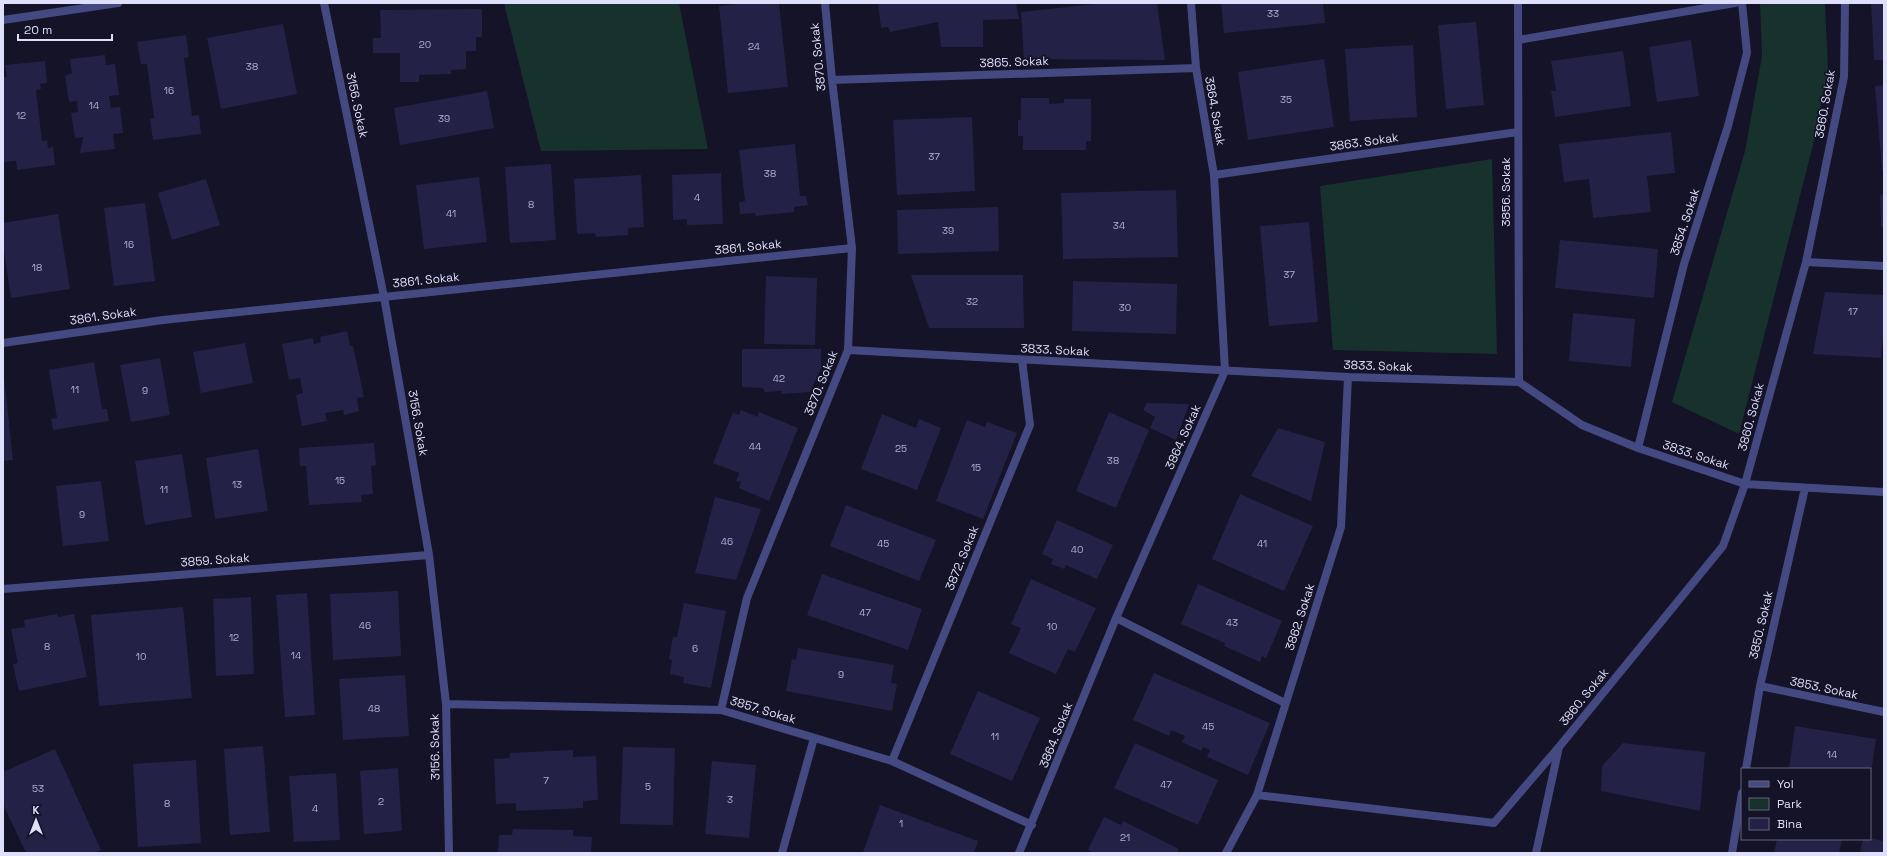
<svg xmlns="http://www.w3.org/2000/svg" width="1887" height="856" font-family="'Space Grotesk',sans-serif">
<style>
.green{fill:#17312c}
.building{fill:#242146}
.lines{fill:none;stroke-linecap:round;stroke-linejoin:round}
.minor{stroke:#444a81;stroke-width:8}
.labels{text-anchor:middle;stroke-width:3.5;stroke-linejoin:round;paint-order:stroke}
.number-label{font-size:10px;fill:#b0b0ce}
.street-label{font-size:12px;fill:#dedffb;stroke:#141327}
</style>
<rect width="100%" height="100%" fill="#141327"/>
<!-- green -->
<path class="green" d="M504,3H679L708,149L541,151Z
M1760,3H1825L1828,68L1813,145L1739,434L1672,402L1745,151L1762,56Z
M1492,159L1497,354L1333,350L1320,186Z"/>
<!-- building -->
<path class="building" d="M747,3H779L788,87L728,93L719,6Z
M878,3H1016L1019,19L983,20V47H941L938,22L890,32L888,27L881,28Z
M1104,3H1157L1165,60L1024,59L1021,12Z
M1221,3H1323L1325,23L1224,33Z
M1871,3H1884V60H1874Z
M482,9V37H476V51H466V69L451,70V74L419,75V82H400V53H373V38H381L380,10Z
M1476,22L1484,105L1446,109L1438,25Z
M283,24L297,94L221,109L207,38Z
M186,35L189,57L184,58L192,116L199,115L201,134L153,140L150,119L154,118L147,64H141L137,42Z
M1691,40L1699,96L1657,102L1649,47Z
M1413,45L1417,117L1350,121L1345,49Z
M1623,51L1631,106L1555,117L1551,91H1556L1551,61Z
M105,55L106,65L115,64L119,95L109,96L111,108L120,107L123,133L113,134L115,149L80,153L83,137L75,138L71,113L78,112L77,101L69,102L65,76L72,73L70,59Z
M1324,59L1334,127L1248,140L1238,72Z
M45,61L47,83L40,84L41,89L36,90L42,141L47,140L48,148L53,147L55,165L17,170L16,161L3,162V77H7L5,65Z
M1884,85V169L1882,170L1875,86Z
M487,91L494,128L400,145L394,108Z
M1021,98H1049V104L1064,103V99H1091V141H1086V150H1023V136H1018V120H1021Z
M972,117L975,191L897,195L893,120Z
M1671,132L1675,173L1647,176L1651,212L1593,218L1589,179L1564,182L1559,144Z
M795,144L800,196H806L808,205L794,207V212L756,216L755,213L740,214L739,202L745,201L739,150Z
M551,164L556,240L510,243L505,167Z
M721,173L723,224L687,225V219L673,220L672,175Z
M641,175L644,227L628,228V235L596,237L595,233L577,234L574,179Z
M479,177L487,242L424,249L416,185Z
M206,179L220,225L172,240L158,193Z
M1176,190L1178,257L1063,259L1061,193Z
M1884,194V227H1881L1880,195Z
M145,203L155,281L114,286L104,208Z
M998,207L999,251L898,254L897,210Z
M58,214L70,289L11,298L3,244V223Z
M1309,222L1318,322L1269,326L1260,226Z
M1560,240L1658,249L1654,298L1555,288Z
M911,275H1023L1024,328H929Z
M766,276L817,278L815,345L764,344Z
M1073,281L1177,284L1176,334L1072,331Z
M1825,292L1884,295V328L1881,358L1813,354Z
M1573,313L1635,319L1631,367L1569,361Z
M347,331L350,346H353L364,397L357,398L359,411L344,415L343,410L325,413L327,421L302,426L296,395L303,393L300,378L289,380L282,344L313,338L314,344L321,342L320,337Z
M245,343L253,383L201,393L193,352Z
M742,349H821V368L810,392L782,394V391L765,392L763,388L742,387Z
M160,358L170,415L131,422L120,365Z
M94,362L102,409H107L109,421L53,430L51,419L57,418L49,370Z
M4,376L13,460L3,461V377Z
M1147,403L1189,404L1176,440L1150,428L1155,417L1143,410Z
M741,410L758,417L759,412L798,428L769,501L739,488L741,482L736,481L739,473L713,463L733,412L739,415Z
M1109,412L1149,430L1116,508L1076,491Z
M882,414L916,428L919,419L941,428L917,490L861,469Z
M967,420L985,427L987,422L1017,433L983,519L936,501Z
M1278,428L1325,442L1311,501L1251,476Z
M374,443L376,465L371,466L373,494L361,495L362,502L309,505L306,466H300L299,448Z
M258,449L268,511L215,519L206,458Z
M182,454L192,517L145,525L135,461Z
M101,481L109,541L63,546L56,486Z
M1240,494L1313,526L1284,591L1212,559Z
M715,497L761,509L736,580L695,573Z
M846,505L936,540L919,581L830,546Z
M1057,520L1113,545L1097,579L1066,565L1064,569L1051,564L1053,559L1042,554Z
M822,574L922,609L908,650L807,615Z
M1031,579L1096,608L1075,652L1068,649L1056,674L1009,653L1021,628L1011,624Z
M1198,584L1282,621L1266,658L1262,656L1260,662L1224,646L1225,643L1181,624Z
M398,591L401,656L333,660L330,594Z
M307,593L315,715L285,717L276,595Z
M251,597L254,674L216,676L213,599Z
M684,603L726,611L711,688L683,683L684,677L670,674L672,660L669,659L673,637H677Z
M183,607L192,698L99,706L91,615Z
M57,614L58,617L74,614L87,677L19,691L13,664L18,663L11,629L25,627L24,620Z
M798,648L894,665L891,683L897,684L892,711L786,691L792,659L796,660Z
M1154,673L1270,723L1248,775L1207,757L1210,750L1203,747L1201,751L1182,742L1185,736L1171,730L1169,736L1133,720Z
M405,675L409,736L343,740L339,679Z
M978,691L1040,718L1012,781L950,754Z
M1795,726L1876,739L1871,773L1870,769H1789Z
M1135,743L1218,780L1198,825L1114,788Z
M1623,743L1705,752L1700,811L1601,791L1602,766Z
M263,746L270,832L230,835L224,749Z
M623,747L675,748L673,825L620,824Z
M55,749L101,850L94,853H26L3,804V772Z
M573,750V757L596,756L598,800L583,801V808L516,811V803L496,804L494,759L510,758V753Z
M196,760L201,843L138,847L133,764Z
M712,761L756,765L749,838L705,834Z
M398,768L402,831L364,834L360,771Z
M336,773L340,840L294,842L289,776Z
M880,805L978,841L974,853L863,852Z
M1104,817L1121,825L1123,821L1179,849L1177,853H1094L1088,850Z
M513,829L573,830V836L592,837L591,853H498L499,835H512Z
M1870,838L1884,841V853H1860L1863,839Z
M1777,839H1842L1839,853H1774Z"/>
<g class="lines">
<!-- minor -->
<path class="minor" d="M324,3L384,297L429,555L446,704L449,853
M1518,3L1519,382
M3,20L118,3
M1518,40L1735,3
M832,80L1196,68
M1214,175L1518,132
M1806,262L1884,266
M3,343L163,320L852,248
M848,350L1348,377L1519,382L1582,425L1638,448L1745,484L1884,492
M1638,448L1684,264L1728,126L1747,53L1742,3
M3,589L429,555
M1116,618L1285,703
M1760,686L1884,712
M446,704L721,710L892,761L1032,825
M721,710L747,598L848,350L852,248L832,80L825,3
M892,761L1030,425L1022,360
M1746,769L1760,686L1805,488
M1257,795L1494,823L1558,748
M782,853L814,738
M1019,853L1116,618L1225,371L1214,175L1196,68L1191,3
M1226,853L1257,795L1341,527L1348,377
M1536,853L1559,747L1723,546L1745,484L1806,262L1844,77L1845,3
M1732,853L1742,793"/>
</g>
<g class="labels">
<!-- number labels -->
<g class="number-label">
<text x="1273" y="17">33</text>
<text x="425" y="48">20</text>
<text x="754" y="50">24</text>
<text x="252" y="70">38</text>
<text x="169" y="94">16</text>
<text x="1286" y="103">35</text>
<text x="94" y="109">14</text>
<text x="21" y="119">12</text>
<text x="444" y="122">39</text>
<text x="934" y="160">37</text>
<text x="770" y="177">38</text>
<text x="697" y="201">4</text>
<text x="531" y="208">8</text>
<text x="451" y="217">41</text>
<text x="1119" y="229">34</text>
<text x="948" y="234">39</text>
<text x="129" y="248">16</text>
<text x="37" y="271">18</text>
<text x="1289" y="278">37</text>
<text x="972" y="305">32</text>
<text x="1125" y="311">30</text>
<text x="1853" y="315">17</text>
<text x="779" y="382">42</text>
<text x="75" y="393">11</text>
<text x="145" y="394">9</text>
<text x="755" y="450">44</text>
<text x="901" y="452">25</text>
<text x="1113" y="464">38</text>
<text x="976" y="471">15</text>
<text x="340" y="484">15</text>
<text x="237" y="488">13</text>
<text x="164" y="493">11</text>
<text x="82" y="518">9</text>
<text x="727" y="545">46</text>
<text x="883" y="547">45</text>
<text x="1262" y="547">41</text>
<text x="1077" y="553">40</text>
<text x="865" y="616">47</text>
<text x="1232" y="626">43</text>
<text x="365" y="629">46</text>
<text x="1052" y="630">10</text>
<text x="234" y="641">12</text>
<text x="47" y="650">8</text>
<text x="695" y="652">6</text>
<text x="296" y="659">14</text>
<text x="141" y="660">10</text>
<text x="841" y="678">9</text>
<text x="374" y="712">48</text>
<text x="1208" y="730">45</text>
<text x="995" y="740">11</text>
<text x="1832" y="758">14</text>
<text x="546" y="784">7</text>
<text x="1166" y="788">47</text>
<text x="648" y="790">5</text>
<text x="38" y="792">53</text>
<text x="730" y="803">3</text>
<text x="381" y="805">2</text>
<text x="167" y="807">8</text>
<text x="315" y="812">4</text>
<text x="901" y="827">1</text>
<text x="1125" y="841">21</text>
</g>
<!-- street labels -->
<g class="street-label">
<text transform="translate(818 57) rotate(-96)" y="4">3870. Sokak</text>
<text transform="translate(1014 62) rotate(-2)" y="4">3865. Sokak</text>
<text transform="translate(1825 104) rotate(-80)" y="4">3860. Sokak</text>
<text transform="translate(357 105) rotate(78)" y="4">3156. Sokak</text>
<text transform="translate(1215 111) rotate(80)" y="4">3864. Sokak</text>
<text transform="translate(1364 142) rotate(-8)" y="4">3863. Sokak</text>
<text transform="translate(1506 192) rotate(-90)" y="4">3856. Sokak</text>
<text transform="translate(1685 222) rotate(-72)" y="4">3854. Sokak</text>
<text transform="translate(748 247) rotate(-6)" y="4">3861. Sokak</text>
<text transform="translate(426 280) rotate(-6)" y="4">3861. Sokak</text>
<text transform="translate(103 316) rotate(-8)" y="4">3861. Sokak</text>
<text transform="translate(1055 350) rotate(3)" y="4">3833. Sokak</text>
<text transform="translate(1378 366) rotate(2)" y="4">3833. Sokak</text>
<text transform="translate(821 383) rotate(-68)" y="4">3870. Sokak</text>
<text transform="translate(1751 417) rotate(-75)" y="4">3860. Sokak</text>
<text transform="translate(418 423) rotate(80)" y="4">3156. Sokak</text>
<text transform="translate(1183 437) rotate(-66)" y="4">3864. Sokak</text>
<text transform="translate(1696 455) rotate(18)" y="4">3833. Sokak</text>
<text transform="translate(962 558) rotate(-68)" y="4">3872. Sokak</text>
<text transform="translate(215 560) rotate(-4)" y="4">3859. Sokak</text>
<text transform="translate(1300 617) rotate(-72)" y="4">3862. Sokak</text>
<text transform="translate(1761 625) rotate(-77)" y="4">3850. Sokak</text>
<text transform="translate(1824 688) rotate(12)" y="4">3853. Sokak</text>
<text transform="translate(1584 697) rotate(-51)" y="4">3860. Sokak</text>
<text transform="translate(763 710) rotate(17)" y="4">3857. Sokak</text>
<text transform="translate(1056 735) rotate(-68)" y="4">3864. Sokak</text>
<text transform="translate(435 747) rotate(-91)" y="4">3156. Sokak</text>
</g>
</g>
<!-- border -->
<rect width="1887" height="856" fill="none" stroke="#dedffb" stroke-width="8"/>
<!-- legend -->
<rect x="1741" y="768" width="130" height="72" fill="#141327" stroke="#65657c"/>
<rect x="1749" y="781" width="20" height="6" fill="#444a81" stroke="#65657c"/>
<text x="1777" y="788" font-size="12" fill="#dedffb">Yol</text>
<rect x="1749" y="798" width="20" height="12" fill="#17312c" stroke="#65657c"/>
<text x="1777" y="808" font-size="12" fill="#dedffb">Park</text>
<rect x="1749" y="818" width="20" height="12" fill="#242146" stroke="#65657c"/>
<text x="1777" y="828" font-size="12" fill="#dedffb">Bina</text>
<!-- north arrow -->
<g transform="translate(36 820)" stroke="#141327" stroke-width="3" paint-order="stroke">
<path d="M0-3L7 15L0 10L-7 15Z" fill="#dedffb"/>
<text y="-6" font-size="11" font-weight="bold" text-anchor="middle" fill="#dedffb">K</text>
</g>
<!-- scale -->
<path d="M18 34v6h94v-6" fill="none" stroke="#dedffb" stroke-width="2"/>
<text x="24" y="34" font-size="12" fill="#dedffb" stroke="#141327" stroke-width="3" paint-order="stroke">20 m</text>
</svg>
